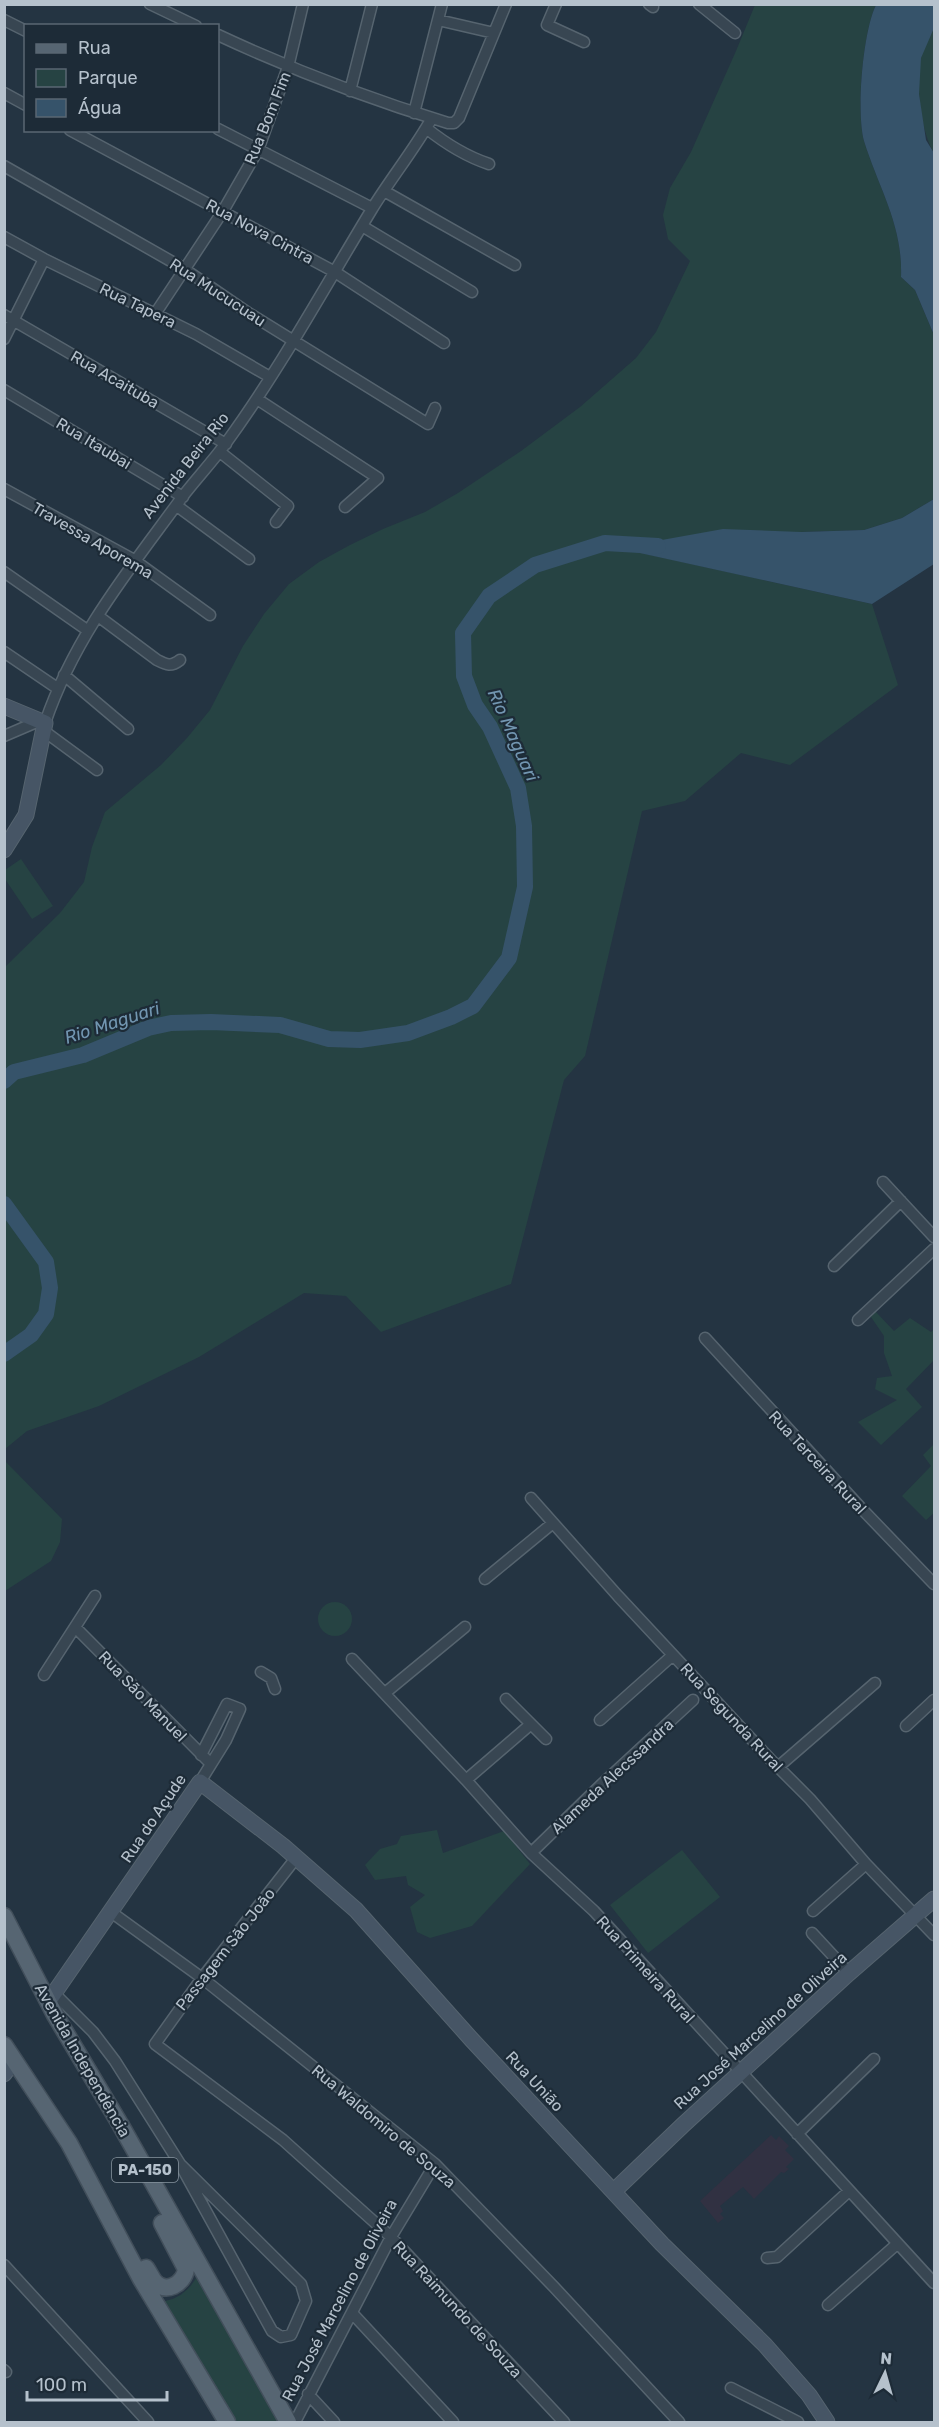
<svg xmlns="http://www.w3.org/2000/svg" width="939" height="2427" font-family="Rubik,sans-serif">
<style>
.medical{fill:#313142}
.green{fill:#264343}
.water{fill:#36536a}
.lines{fill:none;stroke-linecap:round;stroke-linejoin:round}
.river{stroke:#36536a;stroke-width:16}
.street-casing{stroke:#56646f;stroke-width:13}
.secondary-casing{stroke:#56646f;stroke-width:17}
.primary-casing{stroke:#424f5b;stroke-width:19}
.street{stroke:#384652;stroke-width:10}
.secondary{stroke:#465565;stroke-width:15}
.primary{stroke:#566572;stroke-width:16}
.labels{text-anchor:middle;stroke-width:4.5;stroke-linejoin:round;paint-order:stroke}
.shield{fill:#1d2b37;stroke:#87949f;stroke-width:1.5}
.shield-label{font-size:15px;font-weight:bold;fill:#b5c1cc}
.street-label{font-size:16px;fill:#b5c1cc;stroke:#1d2b37}
.water-label{font-size:18px;font-style:italic;fill:#7296b1;stroke:#1d2b37}
</style>
<rect width="100%" height="100%" fill="#243442"/>
<!-- medical -->
<path class="medical" d="M771,2135L776,2140L779,2136L789,2146L785,2150L794,2159L786,2167L789,2169L784,2173L781,2172L754,2199L743,2187L720,2206L723,2211L720,2214L724,2218L718,2223L700,2201Z"/>
<!-- green -->
<path class="green" d="M755,5H876C863,31 856,112 864,141C879,189 903,225 901,277L915,290L934,335V499L902,518L864,530L801,532L619,548L872,604L898,685L790,765L741,753L685,801L642,811L585,1056L564,1080L511,1284L381,1332L346,1296L304,1293L199,1357L99,1406L27,1431L5,1449V967L60,913L84,882L92,847L105,812L161,765L187,738L210,710L243,646L264,614L289,584L319,562L350,545L383,529L425,512L458,493L521,451L580,407L636,358L656,332L690,261L668,239L663,215L670,188L691,152L736,51Z
M934,28V153C921,131 915,84 921,58C923,48 930,37 934,28Z
M21,859L53,906L32,919L5,879V870Z
M875,1311L894,1331L910,1318L931,1332L934,1329V1360L906,1389L922,1407L881,1445L858,1422L897,1400L875,1389L877,1378L892,1376L884,1353V1336L871,1317Z
M934,1444V1513L926,1520L902,1496L931,1466L923,1455Z
M5,1461L62,1519L60,1542L51,1561L5,1591Z
M318 1619a17 17 0 1 1 34 0a17 17 0 1 1-34 0Z
M437,1830L443,1853L504,1831L530,1864L472,1926L430,1938L417,1932L410,1907L425,1895L408,1885L406,1876L375,1880L365,1865L380,1849L397,1844L401,1836Z
M682,1850L720,1897L648,1953L610,1905Z
M196,2278L280,2422H231L160,2302C176,2300 188,2292 196,2278Z"/>
<!-- water -->
<path class="water" d="M876,5H934V28L921,58L919,94L926,140L934,153V335L915,290L901,277C903,225 879,189 864,141C856,112 863,31 876,5Z
M934,499V564L872,604L617,548L723,529L801,532L864,530L902,518Z"/>
<g class="lines">
<!-- river -->
<path class="river" d="M4,1081L14,1072L83,1055L148,1028L171,1023L211,1022L280,1025L329,1039L360,1040L408,1033L451,1017L473,1006L509,958L525,887L524,826L518,788L490,727L475,705L464,676L463,633L489,596L535,565L605,543L658,546
M4,1204L46,1262L50,1288L46,1314L31,1335L4,1354"/>
<defs>
<path id="street" d="M150,4L196,26
M556,4L547,25L584,42
M649,4L653,7
M699,4L735,33
M4,20L26,31
M438,20L494,33
M218,35C293,70 369,99 448,123H454L459,118L506,4
M350,91L372,4
M4,93L26,105
M414,113L442,4
M426,128C446,144 465,156 489,164
M218,129L372,208
M70,130L335,272L444,343
M4,166L183,268L250,314L428,424L435,408
M384,191L515,265
M362,226L472,292
M4,237L44,259L196,334L270,377
M155,314L223,211L258,150L288,67L303,4
M4,315L226,444
M4,339L44,259
M4,390L183,497
M257,399L378,478L345,507
M220,452L288,506L276,522
M4,489L134,560L210,615
M177,506L249,559
M4,572L87,630
M98,616L157,660C167,665 171,667 180,660
M4,652L57,688
M64,675L128,729
M45,723C75,635 129,570 183,496C197,478 212,462 226,443C280,369 324,288 372,209C391,178 414,150 432,118
M44,731L97,770
M4,736L39,721
M883,1182L934,1237
M834,1266L901,1201
M858,1320L934,1249
M705,1338L860,1507L934,1584
M531,1498L618,1596L770,1759L810,1799L866,1864L934,1935
M485,1579L553,1523
M75,1627L211,1764
M352,1659L466,1780L531,1853L594,1911L934,2283
M261,1672L271,1678L275,1689
M44,1675L95,1596
M385,1693L465,1627
M506,1699L546,1739
M600,1720L673,1655
M906,1726L934,1700
M778,1767L875,1683
M466,1780L531,1724
M200,1782L226,1740L240,1709L227,1704L201,1755
M531,1853L602,1784L693,1700
M296,1858L202,1978L155,2044L283,2140L391,2237L564,2422
M813,1911L866,1864
M111,1912L202,1978L435,2164L554,2287L679,2422
M812,1933L849,1973
M55,1994L93,2032L115,2061L180,2164L272,2331L281,2337L291,2335L306,2301L301,2284L180,2164
M797,2134L874,2059
M767,2258L777,2257L849,2191
M4,2265L148,2422
M828,2305L897,2244
M352,2313L453,2422
M4,2370L6,2372
M731,2388L798,2422
M308,2394L334,2422
M295,2422L391,2237L435,2164"/>
<path id="secondary" d="M4,706L45,723L26,815L4,850
M48,2002L200,1782L283,1846L356,1910L472,2040L662,2244L765,2345L809,2395L827,2422
M4,2074L14,2060
M614,2191L683,2125L849,1973L934,1899"/>
<path id="primary" d="M4,1916L55,2015L120,2124L288,2422
M4,2045L69,2143L141,2279L227,2422
M146,2268C149,2272 151,2277 154,2281C165,2295 184,2284 186,2269L162,2223"/>
</defs>
<!-- street casing -->
<use href="#street" class="street-casing"/>
<!-- secondary casing -->
<use href="#secondary" class="secondary-casing"/>
<!-- primary casing -->
<use href="#primary" class="primary-casing"/>
<!-- street -->
<use href="#street" class="street"/>
<!-- secondary -->
<use href="#secondary" class="secondary"/>
<!-- primary -->
<use href="#primary" class="primary"/>
</g>
<g class="labels">
<!-- shield labels -->
<rect class="shield" x="112" y="2158" width="66" height="24" rx="4.5"/>
<g class="shield-label">
<text x="145" y="2175">PA-150</text>
</g>
<!-- street labels -->
<g class="street-label">
<text transform="translate(267 118) rotate(-68)" y="6">Rua Bom Fim</text>
<text transform="translate(260 231) rotate(28)" y="6">Rua Nova Cintra</text>
<text transform="translate(218 292) rotate(33)" y="6">Rua Mucucuau</text>
<text transform="translate(138 305) rotate(26)" y="6">Rua Tapera</text>
<text transform="translate(115 379) rotate(30)" y="6">Rua Acaituba</text>
<text transform="translate(94 443) rotate(31)" y="6">Rua Itaubai</text>
<text transform="translate(185 465) rotate(-52)" y="6">Avenida Beira Rio</text>
<text transform="translate(93 540) rotate(30)" y="6">Travessa Aporema</text>
<text transform="translate(818 1462) rotate(47)" y="6">Rua Terceira Rural</text>
<text transform="translate(143 1696) rotate(46)" y="6">Rua São Manuel</text>
<text transform="translate(732 1717) rotate(47)" y="6">Rua Segunda Rural</text>
<text transform="translate(612 1776) rotate(-43)" y="6">Alameda Alecssandra</text>
<text transform="translate(153 1818) rotate(-56)" y="6">Rua do Açude</text>
<text transform="translate(225 1949) rotate(-52)" y="6">Passagem São João</text>
<text transform="translate(646 1969) rotate(48)" y="6">Rua Primeira Rural</text>
<text transform="translate(760 2030) rotate(-42)" y="6">Rua José Marcelino de Oliveira</text>
<text transform="translate(83 2060) rotate(60)" y="6">Avenida Independência</text>
<text transform="translate(535 2081) rotate(47)" y="6">Rua União</text>
<text transform="translate(384 2126) rotate(40)" y="6">Rua Waldomiro de Souza</text>
<text transform="translate(339 2300) rotate(-62)" y="6">Rua José Marcelino de Oliveira</text>
<text transform="translate(458 2309) rotate(47)" y="6">Rua Raimundo de Souza</text>
</g>
<!-- water labels -->
<g class="water-label">
<text transform="translate(513 735) rotate(66)" y="6">Rio Maguari</text>
<text transform="translate(112 1023) rotate(-18)" y="6">Rio Maguari</text>
</g>
</g>
<!-- border -->
<rect width="939" height="2427" fill="none" stroke="#b5c1cc" stroke-width="12"/>
<!-- legend -->
<rect x="24" y="24" width="195" height="108" fill="#1d2b37" stroke="#5a6773" stroke-width="1.5"/>
<rect x="36" y="44" width="30" height="9" fill="#566572" stroke="#5a6773" stroke-width="1.5"/>
<text x="78" y="54" font-size="18" fill="#b5c1cc">Rua</text>
<rect x="36" y="69" width="30" height="18" fill="#264343" stroke="#5a6773" stroke-width="1.5"/>
<text x="78" y="84" font-size="18" fill="#b5c1cc">Parque</text>
<rect x="36" y="99" width="30" height="18" fill="#36536a" stroke="#5a6773" stroke-width="1.5"/>
<text x="78" y="114" font-size="18" fill="#b5c1cc">Água</text>
<!-- north arrow -->
<g transform="translate(885 2373) rotate(5)" stroke="#1d2b37" stroke-width="4.5" paint-order="stroke">
<path d="M0-4.5L10 22L0 15L-10 22Z" fill="#b5c1cc"/>
<text y="-9" font-size="16" font-weight="bold" text-anchor="middle" fill="#b5c1cc">N</text>
</g>
<!-- scale -->
<path d="M27 2391v9h140v-9" fill="none" stroke="#b5c1cc" stroke-width="3"/>
<text x="36" y="2391" font-size="18" fill="#b5c1cc" stroke="#1d2b37" stroke-width="4.5" paint-order="stroke">100 m</text>
</svg>
